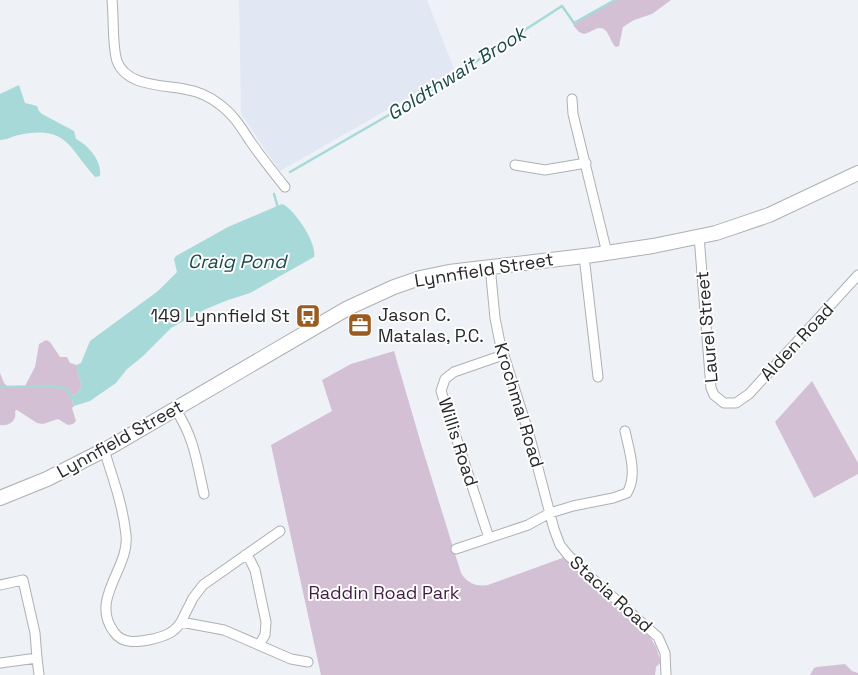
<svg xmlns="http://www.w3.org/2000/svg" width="858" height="675" font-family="'Space Grotesk',sans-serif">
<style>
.built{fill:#e1e8f4}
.green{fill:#d3c0d5}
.water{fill:#a6d9d8}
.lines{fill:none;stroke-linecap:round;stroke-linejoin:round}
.stream{stroke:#a6d9d8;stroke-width:2.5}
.street-casing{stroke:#adb0b4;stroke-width:11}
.primary-casing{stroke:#adb0b4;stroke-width:16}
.street{stroke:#fff;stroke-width:9}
.primary{stroke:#fff;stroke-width:14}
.labels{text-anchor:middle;stroke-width:4;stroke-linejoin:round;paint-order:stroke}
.street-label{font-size:18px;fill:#27282a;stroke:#fefefe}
.poi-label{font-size:18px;fill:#27282a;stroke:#fefefe;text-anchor:start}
.park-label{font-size:18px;fill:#421e46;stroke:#fefefe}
.water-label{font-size:19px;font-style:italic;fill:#1b4948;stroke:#fefefe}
</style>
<rect width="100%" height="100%" fill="#eef1f6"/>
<!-- built -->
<path class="built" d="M239,0H427L455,71L280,171L241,114Z"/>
<!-- green -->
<path class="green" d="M613,0H671L652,14L634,20L623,27L619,46L616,47C610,43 609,28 600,28C595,28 589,33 584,34L579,32L573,25Z
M46,340L50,342L60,357H67L70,363L77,365V372L82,386L78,393L71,396L74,406L72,408L76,421L73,424L68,425L58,419L43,424L37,423L17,410L15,411C17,421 10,426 0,425V373L4,383L7,386H25L35,367L39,344Z
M394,351L422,447L461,573C467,583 476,587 488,585L565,557L589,584L650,637L656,647L661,662L656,667L655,675H321L271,445L332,411L322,380L351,364Z
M812,381L858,463V474L814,498L775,422Z
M845,664L852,671L858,673V675H810L814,668L817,667Z"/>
<!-- water -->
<path class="water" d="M19,85L25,103L37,106L39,111L42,114L74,131L76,139C89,146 102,161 100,176L95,177C68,147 67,125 19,135C12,136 7,140 0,140V94Z
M282,204C294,208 318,245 314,257L250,293L228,300L206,309L171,328L142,357L127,369L116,383L90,401L74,406L71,396L78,393L82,386L77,372V365L81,363L90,341L158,291L177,272L174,259L176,256L228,227Z"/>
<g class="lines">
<!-- stream -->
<path class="stream" d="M290,172L427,93L562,6L574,23L615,0
M274,194L278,208
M0,387L56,386L67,390L72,399H75"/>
<defs>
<path id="street" d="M112,0C114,17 112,46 117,61C126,86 162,85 184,89C196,91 209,96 219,104C233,114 241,127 250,141C261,157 273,172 285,187
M572,99L573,114L607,253
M515,165L545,170L586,163
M699,236L711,388L714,395L724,403H736L749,394L858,275
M584,256L598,377
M490,266L495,318L500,343L529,434L554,529L560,545L568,555L585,572L658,637L665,653L666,675
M175,409C194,436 197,463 204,494
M104,450C113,478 123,506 126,535C130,568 89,599 114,632C123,645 139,642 153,639C165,636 174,633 181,622L224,630L291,659L308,662
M489,538L441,391L445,379L454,372L503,355
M456,549L528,525L550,513L573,506L613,498L627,493C638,475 629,450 625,431
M245,555L250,560L255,570L266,622L265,635L259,645
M0,585L23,580L35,633L37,658L0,663
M181,622L193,598L203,585L280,531
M37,658L39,675"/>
<path id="primary" d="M0,498L47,479L112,446L348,308L394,287L420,278L449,272L593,255L653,246L716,233L769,215L858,173"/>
</defs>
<!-- street casing -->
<use href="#street" class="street-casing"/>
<!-- primary casing -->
<use href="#primary" class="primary-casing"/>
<!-- street -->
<use href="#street" class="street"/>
<!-- primary -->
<use href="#primary" class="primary"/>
</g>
<!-- icons -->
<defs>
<symbol id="bus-square" viewBox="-11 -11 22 22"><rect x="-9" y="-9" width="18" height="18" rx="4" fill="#995c20" stroke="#fefefe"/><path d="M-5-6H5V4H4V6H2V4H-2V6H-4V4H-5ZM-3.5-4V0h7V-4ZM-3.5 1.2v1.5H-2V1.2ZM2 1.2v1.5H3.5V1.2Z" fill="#fff"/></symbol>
<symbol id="office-square" viewBox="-11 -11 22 22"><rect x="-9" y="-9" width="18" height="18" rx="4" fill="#995c20" stroke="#fefefe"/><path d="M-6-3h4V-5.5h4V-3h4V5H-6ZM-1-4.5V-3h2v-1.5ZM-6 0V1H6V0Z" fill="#fff"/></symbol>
</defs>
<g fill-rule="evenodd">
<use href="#bus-square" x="294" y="302" width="28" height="28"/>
<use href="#office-square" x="346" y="311" width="28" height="28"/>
</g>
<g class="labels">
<!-- street labels -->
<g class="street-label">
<text transform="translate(484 270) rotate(-9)" y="6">Lynnfield Street</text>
<text transform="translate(707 327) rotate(-95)" y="6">Laurel Street</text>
<text transform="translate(797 342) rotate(-47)" y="6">Alden Road</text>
<text transform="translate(519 405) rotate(73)" y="6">Krochmal Road</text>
<text transform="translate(120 439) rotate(-29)" y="6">Lynnfield Street</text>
<text transform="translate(458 442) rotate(72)" y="6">Willis Road</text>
<text transform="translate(611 594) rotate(42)" y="6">Stacia Road</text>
</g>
<!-- poi labels -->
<g class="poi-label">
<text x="378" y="321">Jason C.<tspan x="378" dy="21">Matalas, P.C.</tspan></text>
<text x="290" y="322" text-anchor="end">149 Lynnfield St</text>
</g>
<!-- park labels -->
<g class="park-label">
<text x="384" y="599">Raddin Road Park</text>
</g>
<!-- water labels -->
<g class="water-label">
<text transform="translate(456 73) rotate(-32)" y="7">Goldthwait Brook</text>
<text x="237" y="268">Craig Pond</text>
</g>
</g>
</svg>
